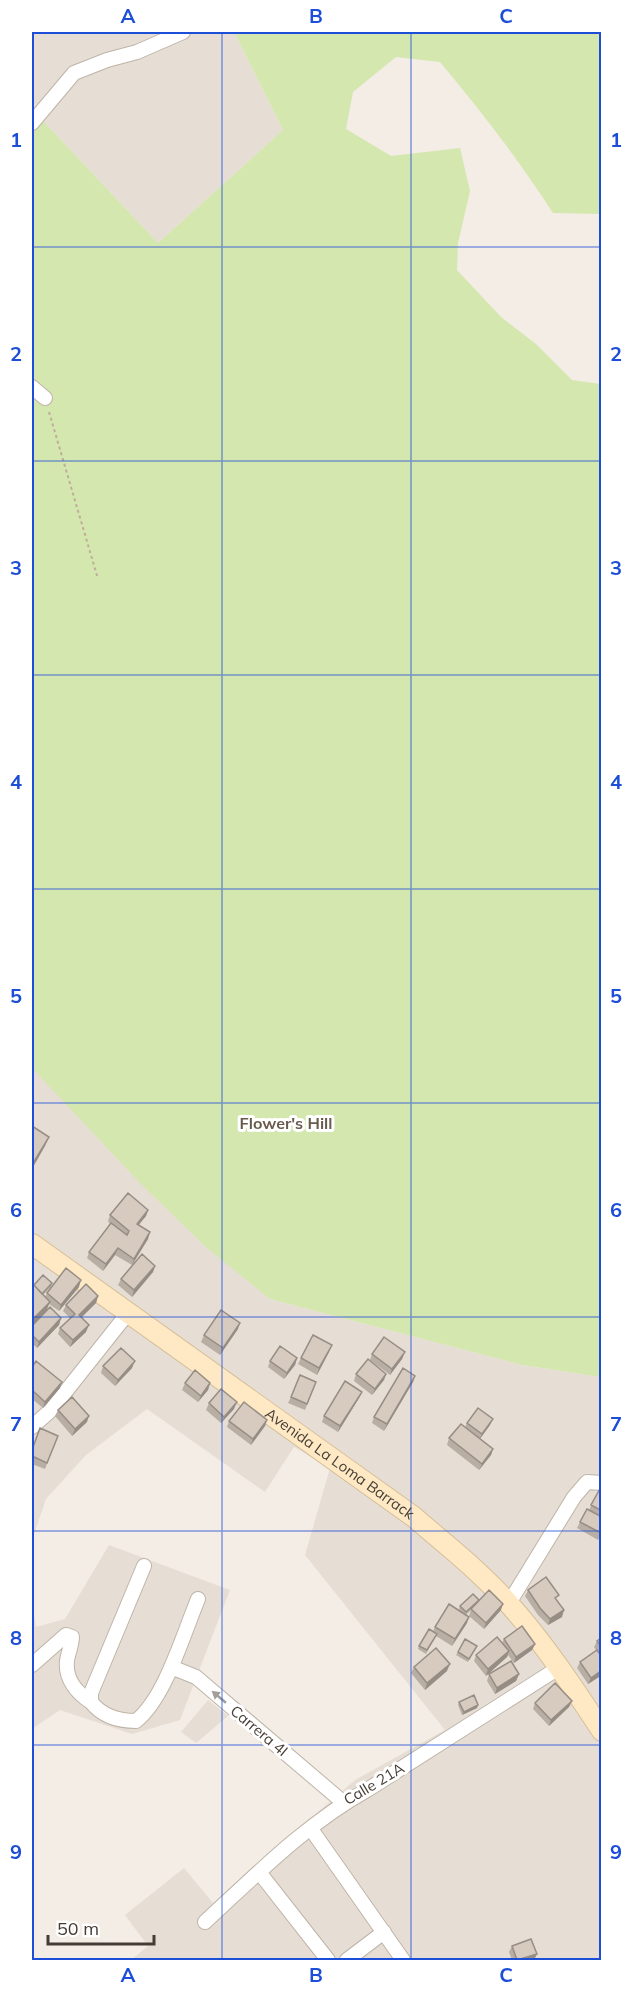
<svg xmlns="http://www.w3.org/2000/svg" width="633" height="1992" font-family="Mulish,sans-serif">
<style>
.residential{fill:#e6ded4}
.green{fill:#d4e7ae}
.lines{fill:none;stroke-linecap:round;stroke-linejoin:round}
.minor-casing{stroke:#beb4a8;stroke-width:16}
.secondary-casing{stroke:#d5be98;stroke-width:22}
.path{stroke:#bfae9a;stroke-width:2;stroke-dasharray:3 3;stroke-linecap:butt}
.minor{stroke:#fff;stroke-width:14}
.secondary{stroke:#fee9c4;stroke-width:20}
.wall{fill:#b9aea3}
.shaded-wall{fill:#968d85}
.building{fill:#d7cabe;stroke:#968d85;stroke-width:1.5}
.oneway{fill:#a29e9a}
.grid{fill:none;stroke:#1d4ed8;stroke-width:1.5;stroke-opacity:0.55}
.labels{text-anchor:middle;stroke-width:6;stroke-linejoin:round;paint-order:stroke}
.street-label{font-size:15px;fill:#453d35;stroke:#fff}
.neighbourhood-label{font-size:16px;font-weight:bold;fill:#685a4c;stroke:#fff}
.neatline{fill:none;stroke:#1d4ed8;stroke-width:2}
.grid-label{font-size:20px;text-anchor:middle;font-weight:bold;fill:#1d4ed8}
</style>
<rect width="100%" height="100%" fill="#f3ede6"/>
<!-- residential -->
<path class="residential" d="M32,32H234L283,130L158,243L32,109Z
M32,1068L270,1299L522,1365L601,1377V1960H131L148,1946L125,1915L184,1868L213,1903L355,1780L445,1730L305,1555L330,1468L294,1447L265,1492L147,1409L86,1455L46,1499L32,1540Z
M109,1545L230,1590L180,1720L132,1734L60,1710L32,1729V1602L36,1627L65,1619Z
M208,1700L228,1716L196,1743L181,1732Z"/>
<!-- green -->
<path class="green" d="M234,32H601V214L553,213C519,160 481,111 440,62L396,57L353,92L346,129L391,156L460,148L470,191L458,243L457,270L501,317L536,344L572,380L601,384V1377L522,1365L270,1299L207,1248L139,1182L32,1068V109L158,243L283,130Z"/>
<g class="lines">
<defs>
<path id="minor" d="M32,123L74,73L107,60L137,52L183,32
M32,387L45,398
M32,1427L51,1410L128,1313
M144,1566L91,1693V1702C102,1716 118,1721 136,1721C165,1698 183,1635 198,1599
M509,1603L574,1497L587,1482L602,1483
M32,1665L66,1635L72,1637C72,1645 68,1653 67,1661C65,1679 77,1693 91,1702
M171,1667L196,1677L344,1803
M311,1829L403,1960
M259,1872L328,1960
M205,1922C256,1875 306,1824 367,1790L560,1667
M347,1960L384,1932"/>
<g id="secondary">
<path id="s1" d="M32,1244L414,1517C446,1545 481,1572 509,1604C544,1643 573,1687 602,1731"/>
</g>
</defs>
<!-- minor casing -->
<use href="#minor" class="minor-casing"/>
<!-- secondary casing -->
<use href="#secondary" class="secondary-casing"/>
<!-- path -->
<path class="path" d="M49,412L98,579"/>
<!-- minor -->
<use href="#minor" class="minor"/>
<!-- secondary -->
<use href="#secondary" class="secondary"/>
</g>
<!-- wall -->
<path class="wall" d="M148,1210L146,1216L139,1225L148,1239L132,1265L115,1255L103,1271L87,1258L89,1252L110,1224L108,1221L110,1215Z
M155,1266L153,1272L132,1297L118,1285L121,1279Z
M52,1283L51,1287L43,1295L45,1297L47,1293L79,1287L59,1311L49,1304L47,1310L61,1318L59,1325L37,1348L32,1343L34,1285Z
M98,1296L96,1303L81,1317L86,1332L70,1347L58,1334L60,1328L70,1318L63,1311L66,1305Z
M238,1329L220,1355L201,1342L204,1335Z
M329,1352L317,1375L298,1364L301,1358Z
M405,1352L402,1359L390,1375L370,1360L372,1354Z
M297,1358L295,1365L284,1379L268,1367L270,1361Z
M103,1366L132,1368L115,1386L101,1373Z
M32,1367L60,1388L43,1408L32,1399Z
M356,1374H386L384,1380L372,1395L354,1381Z
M415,1376L413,1382L384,1431L372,1423L374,1417Z
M316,1382L305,1410L288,1403L291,1397Z
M185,1383H210L208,1390L198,1402L182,1390Z
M362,1392L359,1398L338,1432L322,1422L324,1416Z
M209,1403L234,1409L221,1423L206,1410Z
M58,1410L87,1422L72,1436L55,1416Z
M267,1420L265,1426L251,1445L227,1427L229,1421Z
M467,1423L490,1425L480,1439L493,1449L491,1455L479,1470L447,1445L449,1438L465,1427Z
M58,1436L45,1469L32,1464V1450Z
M602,1485V1534L598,1540L577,1528L580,1522L589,1510Z
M528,1590L557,1600L562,1617L548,1625L538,1615L525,1596Z
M479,1600L501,1610L484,1629L469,1616L471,1610L466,1615L467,1623L452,1646L436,1636L426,1654L418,1649L419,1646L433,1631L435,1627L461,1612L459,1609L460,1606Z
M602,1637V1675L588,1684L577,1668L580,1662L596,1650L594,1647L597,1641Z
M504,1639L535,1644L532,1650L514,1663L508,1655L507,1657L486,1676L474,1661L476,1655L502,1643Z
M477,1646L468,1662L456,1655L458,1652Z
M414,1667L447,1671L425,1690L411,1673Z
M489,1674H519L516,1681L495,1694L487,1681Z
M572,1701L569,1707L549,1726L533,1709L535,1703Z
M459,1702L478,1705L477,1708L462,1715L458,1705Z
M512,1946L534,1960H512L509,1952Z"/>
<!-- shaded-wall -->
<path class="shaded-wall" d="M49,1137L45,1146L32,1169V1165Z
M148,1210L146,1216L134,1230L137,1224Z
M150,1232L148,1239L132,1265L134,1259Z
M118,1248L115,1255L103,1271L106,1264Z
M155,1266L153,1272L132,1297L134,1290Z
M81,1280L79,1287L59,1311L61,1305Z
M98,1296L96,1303L77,1322L79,1315Z
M50,1302L46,1311L32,1326V1320Z
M61,1318L59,1325L37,1348L39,1342Z
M240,1323L238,1329L220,1355L223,1348Z
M89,1325L86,1332L70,1347L73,1340Z
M332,1345L329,1352L317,1375L319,1368Z
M405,1352L402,1359L390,1375L392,1369Z
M297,1358L295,1365L284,1379L287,1373Z
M135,1361L132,1368L115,1386L118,1380Z
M386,1374L384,1380L372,1395L375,1389Z
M415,1376L413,1382L384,1431L387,1424Z
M62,1382L60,1388L43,1408L45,1402Z
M210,1383L208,1390L198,1402L201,1396Z
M362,1392L359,1398L338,1432L340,1426Z
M237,1402L234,1409L221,1423L224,1417Z
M89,1416L87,1422L72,1436L75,1429Z
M493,1419L490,1425L479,1440L482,1434Z
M267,1420L265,1426L251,1445L253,1439Z
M493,1449L491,1455L479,1470L482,1464Z
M503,1604L501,1610L484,1629L486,1623Z
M564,1610L562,1617L548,1625L550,1619Z
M469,1617L467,1623L452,1646L455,1639Z
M535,1644L532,1650L514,1663L516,1657Z
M509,1651L507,1657L486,1676L488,1669Z
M450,1664L447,1671L425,1690L427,1683Z
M602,1670V1675L588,1684L591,1678Z
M519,1674L516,1681L495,1694L497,1688Z
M572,1701L569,1707L549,1726L551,1720Z
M478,1705L477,1708L462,1715L464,1712Z
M537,1954L534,1960H519Z"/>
<!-- building -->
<path class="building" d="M32,1126L49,1137L32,1165Z
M128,1193L148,1210L137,1224L150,1232L134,1259L118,1248L106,1264L89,1252L111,1223L127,1235L129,1231L110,1215Z
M142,1254L155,1266L134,1290L121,1279Z
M66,1268L81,1280L61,1305L47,1293Z
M43,1275L52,1283L42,1294L34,1285Z
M32,1283L50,1302L32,1320Z
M86,1284L98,1296L79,1315L89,1325L73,1340L60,1328L75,1314L66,1305Z
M50,1307L61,1318L39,1342L32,1335V1326Z
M221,1310L240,1323L223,1348L204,1335Z
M313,1335L332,1345L319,1368L301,1358Z
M384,1337L405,1352L392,1369L372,1354Z
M280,1346L297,1358L287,1373L270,1361Z
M121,1348L135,1361L118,1380L103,1366Z
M368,1359L386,1374L375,1389L356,1374Z
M36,1361L62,1382L45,1402L32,1390V1367Z
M403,1368L415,1376L387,1424L374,1417Z
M195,1370L210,1383L201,1396L185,1383Z
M300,1375L316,1382L307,1404L291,1397Z
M345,1381L362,1392L340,1426L324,1416Z
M221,1389L237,1402L224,1417L209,1403Z
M72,1397L89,1416L75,1429L58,1410Z
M244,1402L267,1420L253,1439L229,1421Z
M478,1408L493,1419L482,1434L467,1423Z
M461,1424L493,1449L482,1464L449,1438Z
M40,1428L58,1436L47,1463L32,1456V1450Z
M602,1485V1511L591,1505Z
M587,1509L602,1517L601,1533L580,1522Z
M546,1577L559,1595L555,1598L564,1610L550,1619L540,1608L528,1590Z
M489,1590L503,1604L486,1623L471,1609Z
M473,1594L479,1600L466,1612L460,1606Z
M449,1604L469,1617L455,1639L435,1627Z
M522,1626L535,1644L516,1657L504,1639Z
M429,1629L437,1634L427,1650L419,1646Z
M497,1637L509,1651L488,1669L476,1655Z
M602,1637V1647L597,1641Z
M465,1639L477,1646L469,1659L458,1652Z
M436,1648L450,1664L427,1683L414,1667Z
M597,1650L602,1657V1670L591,1678L580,1662Z
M511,1661L519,1674L497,1688L489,1674Z
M555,1683L572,1701L551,1720L535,1703Z
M474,1695L478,1705L464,1712L459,1702Z
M531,1939L537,1954L517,1960L512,1946Z"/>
<!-- one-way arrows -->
<defs><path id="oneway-solid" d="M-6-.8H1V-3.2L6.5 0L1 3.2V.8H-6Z" transform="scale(1.5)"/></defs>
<use class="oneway" href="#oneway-solid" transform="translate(219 1697) rotate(-140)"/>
<!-- grid -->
<path class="grid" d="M222,32V1960M411,32V1960M32,247H602M32,461H602M32,675H602M32,889H602M32,1103H602M32,1317H602M32,1531H602M32,1745H602"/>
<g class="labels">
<!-- street labels -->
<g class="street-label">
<text dy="5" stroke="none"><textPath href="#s1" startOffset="378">Avenida La Loma Barrack</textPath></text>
<text transform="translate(259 1731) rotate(40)" y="5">Carrera 4I</text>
<text transform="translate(374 1784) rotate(-31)" y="5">Calle 21A</text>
</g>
<!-- neighbourhood labels -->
<g class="neighbourhood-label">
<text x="286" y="1129">Flower's Hill</text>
</g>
</g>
<!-- border -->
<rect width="633" height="1992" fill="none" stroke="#ffffff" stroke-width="66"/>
<!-- scale -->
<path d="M48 1935v9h106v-9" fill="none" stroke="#453d35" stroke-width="3"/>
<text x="57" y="1935" font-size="18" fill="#453d35" stroke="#ffffff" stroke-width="4.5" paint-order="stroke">50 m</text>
<rect x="33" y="33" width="567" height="1926" class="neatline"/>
<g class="grid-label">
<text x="128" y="23">A</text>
<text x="316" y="23">B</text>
<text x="506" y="23">C</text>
<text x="16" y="147">1</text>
<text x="616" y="147">1</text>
<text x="16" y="361">2</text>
<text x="616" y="361">2</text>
<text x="16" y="575">3</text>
<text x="616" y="575">3</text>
<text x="16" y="789">4</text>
<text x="616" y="789">4</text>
<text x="16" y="1003">5</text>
<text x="616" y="1003">5</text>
<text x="16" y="1217">6</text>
<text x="616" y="1217">6</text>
<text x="16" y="1431">7</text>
<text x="616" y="1431">7</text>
<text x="16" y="1645">8</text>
<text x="616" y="1645">8</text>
<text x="16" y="1859">9</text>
<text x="616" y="1859">9</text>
<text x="128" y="1982">A</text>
<text x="316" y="1982">B</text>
<text x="506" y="1982">C</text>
</g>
</svg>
